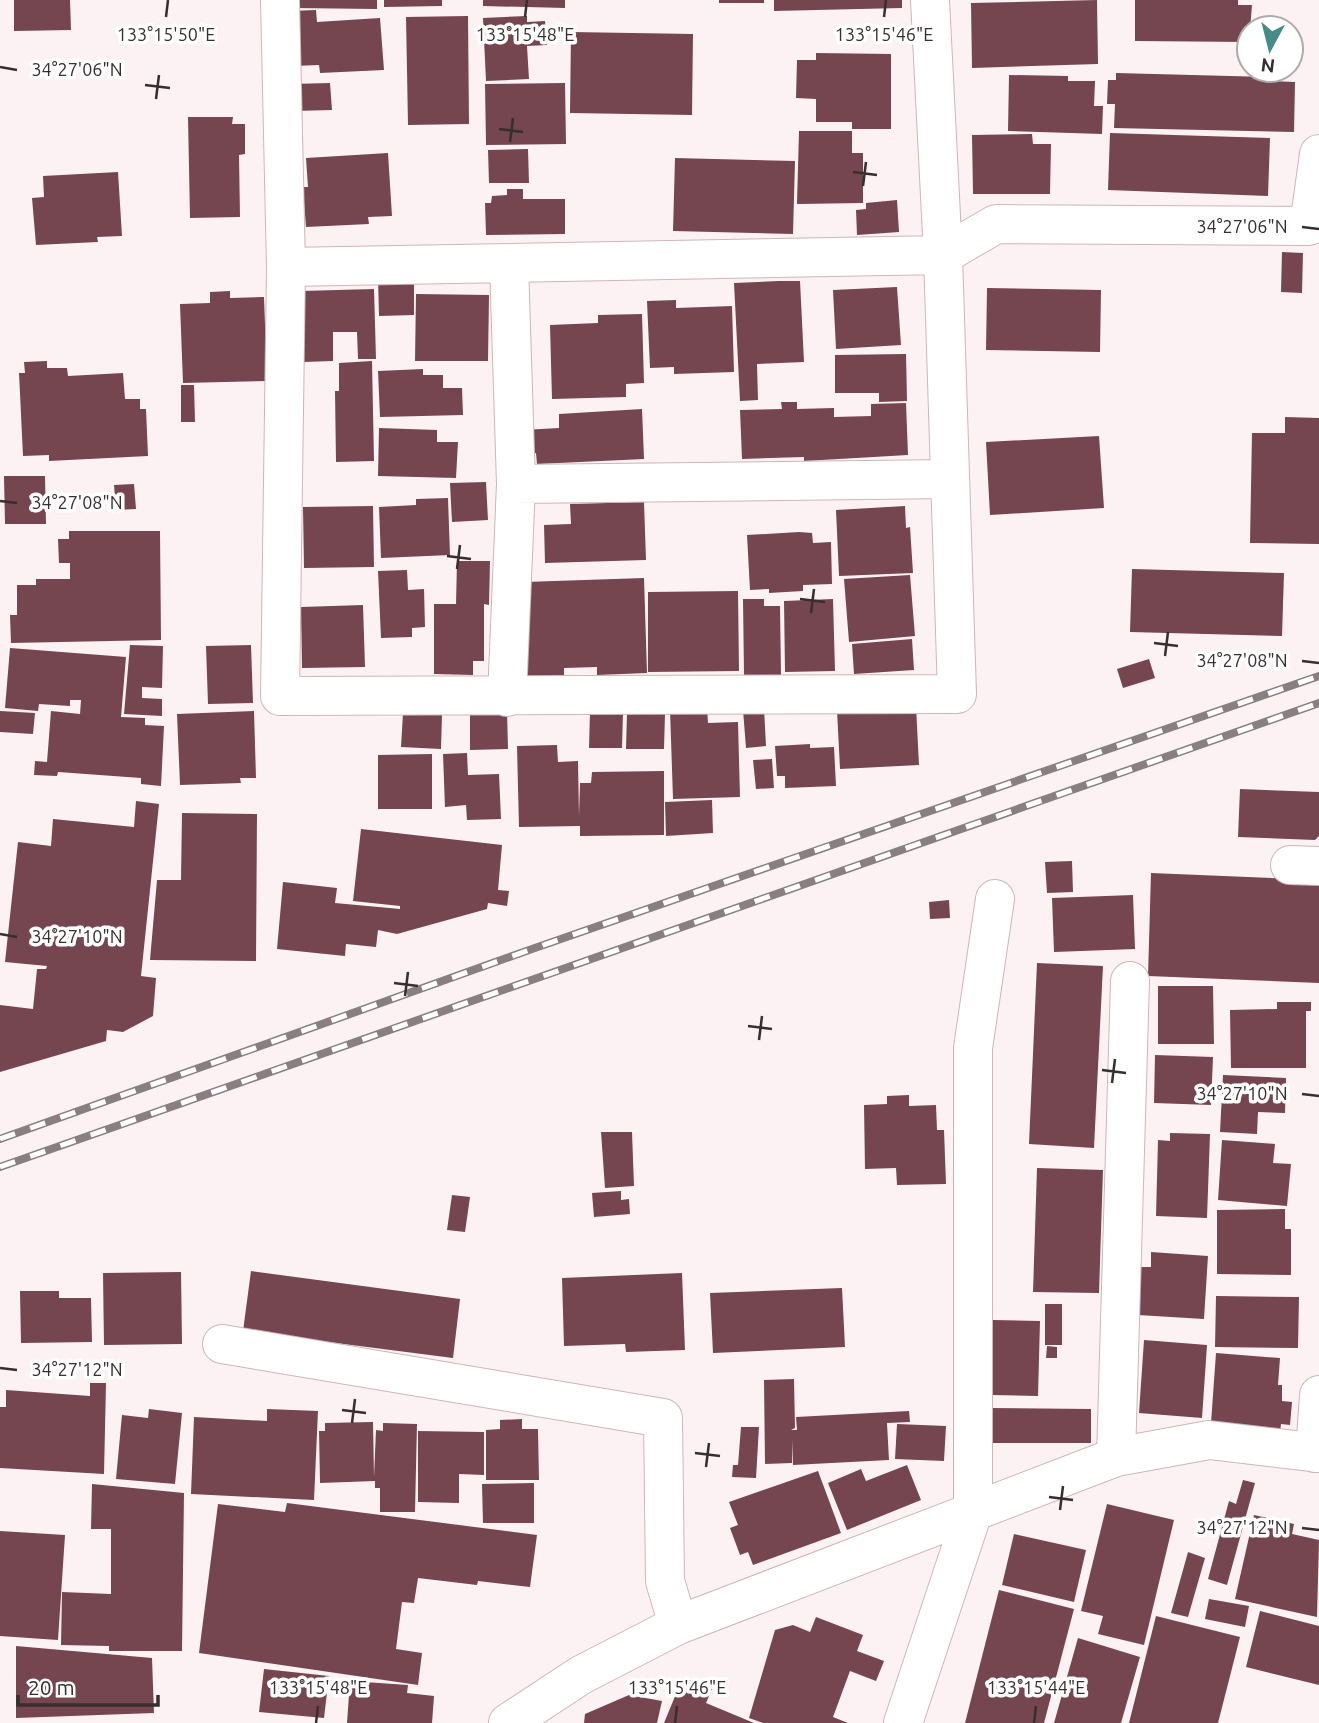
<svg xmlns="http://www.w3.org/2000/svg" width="1319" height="1723" font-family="Ubuntu,sans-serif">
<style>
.building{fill:#75464f}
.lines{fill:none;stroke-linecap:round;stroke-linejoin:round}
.minor-casing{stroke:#cdb6b9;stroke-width:40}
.minor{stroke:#fff;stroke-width:38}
.rail-casing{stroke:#897f81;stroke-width:8}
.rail{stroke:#fff;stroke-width:5;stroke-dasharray:16;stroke-linecap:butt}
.ticks{fill:none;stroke:#372e2f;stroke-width:2.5}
.ticks-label{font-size:18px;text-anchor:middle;fill:#372e2f;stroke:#fff;stroke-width:7;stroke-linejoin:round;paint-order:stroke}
</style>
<rect width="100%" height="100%" fill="#fcf2f4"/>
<!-- building -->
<path class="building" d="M14,0H70L71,30L14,31Z
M293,0H377V9L293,8Z
M384,0H442V6L384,7Z
M483,0H565V8L483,6Z
M719,0H764V3H719Z
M774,0H902V8L774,11Z
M1097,0L1098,64L972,68L971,3Z
M1135,0H1238V5H1252L1249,42L1135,41Z
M316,10L317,22L380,18L384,70L320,73L319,65L294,66L290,11Z
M468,16L469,124L408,125L406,17Z
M527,16V22L545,21L547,45L527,46L529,79L486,81L483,18Z
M571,32L693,34L692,115L570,113Z
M816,53L891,54V129H852V122H816V99L796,98L797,60H816Z
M1116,73L1268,77V81L1295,82L1294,132L1114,128L1115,104H1107L1108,80H1116Z
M1009,75L1068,76V81H1095L1094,106H1103L1102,134L1008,131Z
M330,83L332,110L293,111L291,84Z
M565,83L566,144L486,145L485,84Z
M188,117H233L232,124H245V154L239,155L240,217L190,218Z
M799,131H852V153H863V203L797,204Z
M1110,133L1270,138L1268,196L1108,190Z
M1032,134L1033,144H1051L1050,194H973L972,135Z
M528,149L529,183H489L488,150Z
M388,153L392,216L368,217L369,224L306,227L303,187H308L306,158Z
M675,158L795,161L793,234L673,231Z
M118,172L122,236L97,237L98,242L36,245L32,198L44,197L43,176Z
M507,189H523V199H565V234L486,235L485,203H491L492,196L507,195Z
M897,200L899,232L857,235L856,210L866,209V203Z
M1282,252L1303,253L1302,293L1281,292Z
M414,277V315L379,316L378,278Z
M779,281H800L804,362L757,364L758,400L740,401L734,283Z
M897,287L901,345L836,349L833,290Z
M987,288L1101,290L1100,352L986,350Z
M374,289L376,359H358L357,332H333V361L303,362L301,291Z
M230,291V298L264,297L267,381L183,383L180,304L210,303V292Z
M416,294L489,295L488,361H415Z
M676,300V308L732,306L734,372L674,374V367L650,368L647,301Z
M642,314L644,383L626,384V397L552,399L550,325L598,323V315Z
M906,354L907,401L879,402V393H835V355Z
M47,361V368H67L68,376L123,373L125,399H140V409H146L148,456L49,461V455L23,456L19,373H25L24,362Z
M372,361L374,461L336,462L335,391H339V363Z
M423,369V375H443V388H462L463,415L380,417L378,371Z
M181,385H194L195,422H181Z
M781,402H797V409L834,408V417L871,416V404L906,403L908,455L804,461V457L742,459L740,410L782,409Z
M642,409L644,459L537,464L536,453L524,454L523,430L559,428V414Z
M1285,417L1319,418V544L1250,543L1252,433H1285Z
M379,428L437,430V442H458L456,478L378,476Z
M1099,436L1104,508L990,515L986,442Z
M4,476H45L46,524H5Z
M486,482L488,520L452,522L450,483Z
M134,484L136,509L116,510L114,485Z
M448,498L450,555L381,558L379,507L416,505V499Z
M644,502L646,560L545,563L544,525L571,524L570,504Z
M373,506L374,567L304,568L303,507Z
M905,506L906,528L910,527L913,573L839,576L836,510Z
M69,531H160L161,640L11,643L10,615H17V585H36V579H70V563H59L58,539H69Z
M799,532L812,533L813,543L831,542L832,584L803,585V591L769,593V589L750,590L747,535Z
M457,561H490L489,605L484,604V661H473V675L434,674V604H456Z
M1132,569L1284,573L1282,636L1130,632Z
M407,570L408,590L424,589L425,627L412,628V637L381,638L378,571Z
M910,575L915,636L849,642L844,579Z
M644,578L647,673L597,675V667L564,668V675L528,676L525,582Z
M738,591L739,671L648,672V592Z
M743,599H764V606H780L781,675L744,676Z
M833,599L835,671L785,672L784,601Z
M363,605L365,667L302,668L301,607Z
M912,639L914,670L854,674L852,644Z
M130,645L163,646L162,688L142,687V698L162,699V716L124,714Z
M251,645L253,703L208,704L206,646Z
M10,648L126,657L121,717L145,718V725L164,726L161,786L141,784V778L58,772L57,776L34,775L35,761L47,762L51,711L80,714L81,700H70V706L39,704L38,711L5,708Z
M1149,659L1155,678L1123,688L1117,669Z
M916,706L919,765L840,769L837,710Z
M707,708L708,723L738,722L740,797L673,799L670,709Z
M764,708L766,746L746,748L743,710Z
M0,711L35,713L33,734L0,732Z
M254,711L256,778H240L241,783L180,785L177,714Z
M470,711H507L508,749L470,750Z
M590,712H623L622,748H589Z
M403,713L442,715L441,749L401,747Z
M627,713L665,714L664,749H626Z
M810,744V748L834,747L836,786L785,788V776H777L775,746Z
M557,745L558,762L578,761L579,816L580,783H591L592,772L664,771V835L580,836V826L519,827L517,746Z
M467,753L468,775L499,774L501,819L467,820L466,805L445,807L443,754Z
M432,754V809H378V755Z
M772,759L774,788L756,789L753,760Z
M1240,789L1319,792V836L1315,840L1238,837Z
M712,800L713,833L666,836L665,802Z
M136,801L159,804L141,976L156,978L153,1016L123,1032L107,1030L106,1041L0,1072V1005L33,1009L37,969H46L47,966L5,962L18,842L51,846L53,819L134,827Z
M182,813L257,814L256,961L150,960L157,880H181Z
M361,829L502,845L498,890L509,891L507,906L488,903L487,909L397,934L378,930L376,947L346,944L345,956L277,949L283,882L337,888L335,903L400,909V906L353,901Z
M1072,861L1073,892L1047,893L1045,862Z
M1151,873L1319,880V983L1148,976Z
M1133,895L1135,949L1054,952L1052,898Z
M949,900L950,918L930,919L929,902Z
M1037,963L1103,966L1094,1148L1029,1144Z
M1158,986H1213L1214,1044H1158Z
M1277,1002H1311V1011H1306V1068H1231L1230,1010L1277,1009Z
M1155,1055L1213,1057L1211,1105L1154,1103Z
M1223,1075L1286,1078L1285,1113L1258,1112L1257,1134L1220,1132Z
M909,1095V1106L936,1105L937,1130H944L946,1184L897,1185L896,1168L865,1169L864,1105L887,1104V1096Z
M601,1132H632L634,1186L605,1188Z
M1170,1133L1210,1134L1207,1218L1156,1216L1158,1140L1170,1141Z
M1222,1140L1275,1144L1273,1163L1291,1164L1287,1206L1218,1200Z
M1037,1168L1103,1170L1099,1293L1033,1292Z
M621,1191V1200L629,1199L630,1214L594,1217L592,1193Z
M452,1195L470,1197L465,1232L447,1230Z
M1285,1209V1229H1291V1275L1217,1274V1210Z
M1151,1252L1208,1256L1204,1319L1138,1315L1140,1267H1151Z
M251,1271L460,1299L453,1358L243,1331Z
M181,1272L182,1344L104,1345L103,1273Z
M682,1273L685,1350L626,1352L625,1344L564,1346L562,1278Z
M842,1288L845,1347L713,1353L710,1293Z
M20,1291H59V1298H91L92,1342L21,1343Z
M1216,1296L1299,1297L1298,1348L1215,1347Z
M1045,1304H1062V1345H1045Z
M993,1320L1040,1321L1038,1396L991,1395Z
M1144,1340L1207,1345L1202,1418L1139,1413Z
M1047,1346L1057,1347V1358H1046Z
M1216,1353L1280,1358L1278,1385H1282V1401L1292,1402L1290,1425L1281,1424L1280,1433L1211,1423Z
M794,1379L795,1428L791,1430H797L796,1417L909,1411L910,1422L887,1423L889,1460L793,1465L792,1440V1463L765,1464L764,1380Z
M90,1383H106L104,1474L0,1468V1407H6V1390L90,1396Z
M990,1408L1091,1409V1443H990Z
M149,1409L182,1413L175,1484L116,1479L122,1415L148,1418Z
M267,1409L318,1411L314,1500L191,1494L194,1417L267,1421Z
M522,1419V1429H538L539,1480H486V1430L500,1429V1420Z
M373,1422L374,1477L376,1430L383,1431V1423L417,1424L415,1512H380V1488H375V1481L320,1483L319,1431H325V1423Z
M897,1424L946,1426L944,1461L895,1459Z
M741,1427H759L756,1478L732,1477L733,1465H738Z
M418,1431L484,1432V1475L459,1474V1503L418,1502Z
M907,1465L921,1500L847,1530L828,1483L861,1469L866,1481Z
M818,1471L841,1533L753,1565L748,1552L740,1555L730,1528L738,1525L729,1502Z
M1243,1480L1255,1483L1227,1585L1208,1579L1229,1501L1236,1504Z
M534,1483V1523H483L482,1484Z
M92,1484L184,1493L182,1651H109V1646L61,1645L62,1592L111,1594V1529H91Z
M287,1503L537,1535L530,1587L478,1581L477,1585L418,1578L414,1603L402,1602L396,1649L422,1653L418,1685L199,1653L218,1504L285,1512Z
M1107,1504L1174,1520L1144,1645L1098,1634L1103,1616L1081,1611Z
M1254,1515L1294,1524L1292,1534L1319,1540L1317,1617L1235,1599Z
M0,1531L65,1535L58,1640L0,1636Z
M1014,1534L1086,1550L1074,1602L1002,1585Z
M1188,1552L1205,1558L1188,1617L1171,1613Z
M999,1590L1074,1609L1044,1723H965Z
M1209,1599L1249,1606L1245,1627L1205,1619Z
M1260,1611L1319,1626V1685L1246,1667Z
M1156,1616L1240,1637L1218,1723H1129Z
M816,1617L863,1635L857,1651L884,1661L876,1681L850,1671L833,1717L848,1723H763L749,1718L775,1630L793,1625L810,1632Z
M1078,1638L1140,1657L1121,1723H1054Z
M16,1646L152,1658L154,1713L16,1718Z
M264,1669L329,1676L324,1718L259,1712Z
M683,1677L712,1689L706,1703L754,1723H664Z
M350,1681L408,1685L407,1693L434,1696L432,1723H347Z
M629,1695L662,1701L657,1723H584L585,1714Z"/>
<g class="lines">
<defs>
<path id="minor" d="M280,0L286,267L280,696L957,694L943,255L930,0
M286,267L943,255L996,224L1309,226L1319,154
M516,484L950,479
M507,697L516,484L509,264
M1290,865L1319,866
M222,1344L663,1418L665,1581L678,1625
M1315,1453L1319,1395
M1116,1457L1130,981
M508,1723L581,1675L678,1625L1116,1457L1209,1440L1319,1453
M903,1723L973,1512V1048L995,899"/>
</defs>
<!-- minor casing -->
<use href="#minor" class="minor-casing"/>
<!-- minor -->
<use href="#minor" class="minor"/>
<defs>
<path id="rail" d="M0,1139L532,949L1319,676
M0,1167L1319,703"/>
</defs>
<!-- rail casing -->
<use href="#rail" class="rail-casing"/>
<!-- rail -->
<use href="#rail" class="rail"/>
</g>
<!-- ticks -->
<path class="ticks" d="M166,17L168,0M525,17L527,0M884,17L886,0M0,67L17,70M145,85L170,88M156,99L159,75M499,129L523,132M510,142L513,118M853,172L877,175M863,186L866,162M1302,227L1319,229M0,501L17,503M447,556L471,559M457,569L460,545M800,599L825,602M811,613L814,589M1154,643L1178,646M1165,656L1168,632M1302,661L1319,663M0,934L17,937M394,983L418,986M405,996L408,972M748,1026L772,1029M759,1040L762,1016M1102,1070L1126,1073M1112,1083L1115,1059M1302,1094L1319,1096M0,1368L17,1370M342,1410L366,1413M352,1423L355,1399M695,1453L720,1456M706,1467L709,1443M1049,1497L1073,1500M1060,1510L1063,1486M1302,1528L1319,1530M316,1723L318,1706M675,1723L677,1706M1034,1723L1036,1706"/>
<g class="ticks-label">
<text x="166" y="41">133°15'50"E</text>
<text x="525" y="41">133°15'48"E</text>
<text x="884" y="41">133°15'46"E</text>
<text x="77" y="76">34°27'06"N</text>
<text x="1242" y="233">34°27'06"N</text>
<text x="77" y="509">34°27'08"N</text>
<text x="1242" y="667">34°27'08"N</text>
<text x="77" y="943">34°27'10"N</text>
<text x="1242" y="1100">34°27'10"N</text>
<text x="77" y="1376">34°27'12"N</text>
<text x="1242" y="1534">34°27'12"N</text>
<text x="318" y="1694">133°15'48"E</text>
<text x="677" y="1694">133°15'46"E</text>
<text x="1036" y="1694">133°15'44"E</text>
</g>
<!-- north arrow -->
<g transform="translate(1270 49) rotate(187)"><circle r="33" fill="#ffffff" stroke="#afabac" stroke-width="2"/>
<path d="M0-5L12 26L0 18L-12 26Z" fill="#458c88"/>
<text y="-10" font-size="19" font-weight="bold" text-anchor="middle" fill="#372e2f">N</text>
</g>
<!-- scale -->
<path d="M18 1695v10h140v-10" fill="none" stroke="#372e2f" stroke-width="3.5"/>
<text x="28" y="1695" font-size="21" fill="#372e2f" stroke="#ffffff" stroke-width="5" paint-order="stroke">20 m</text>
</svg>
